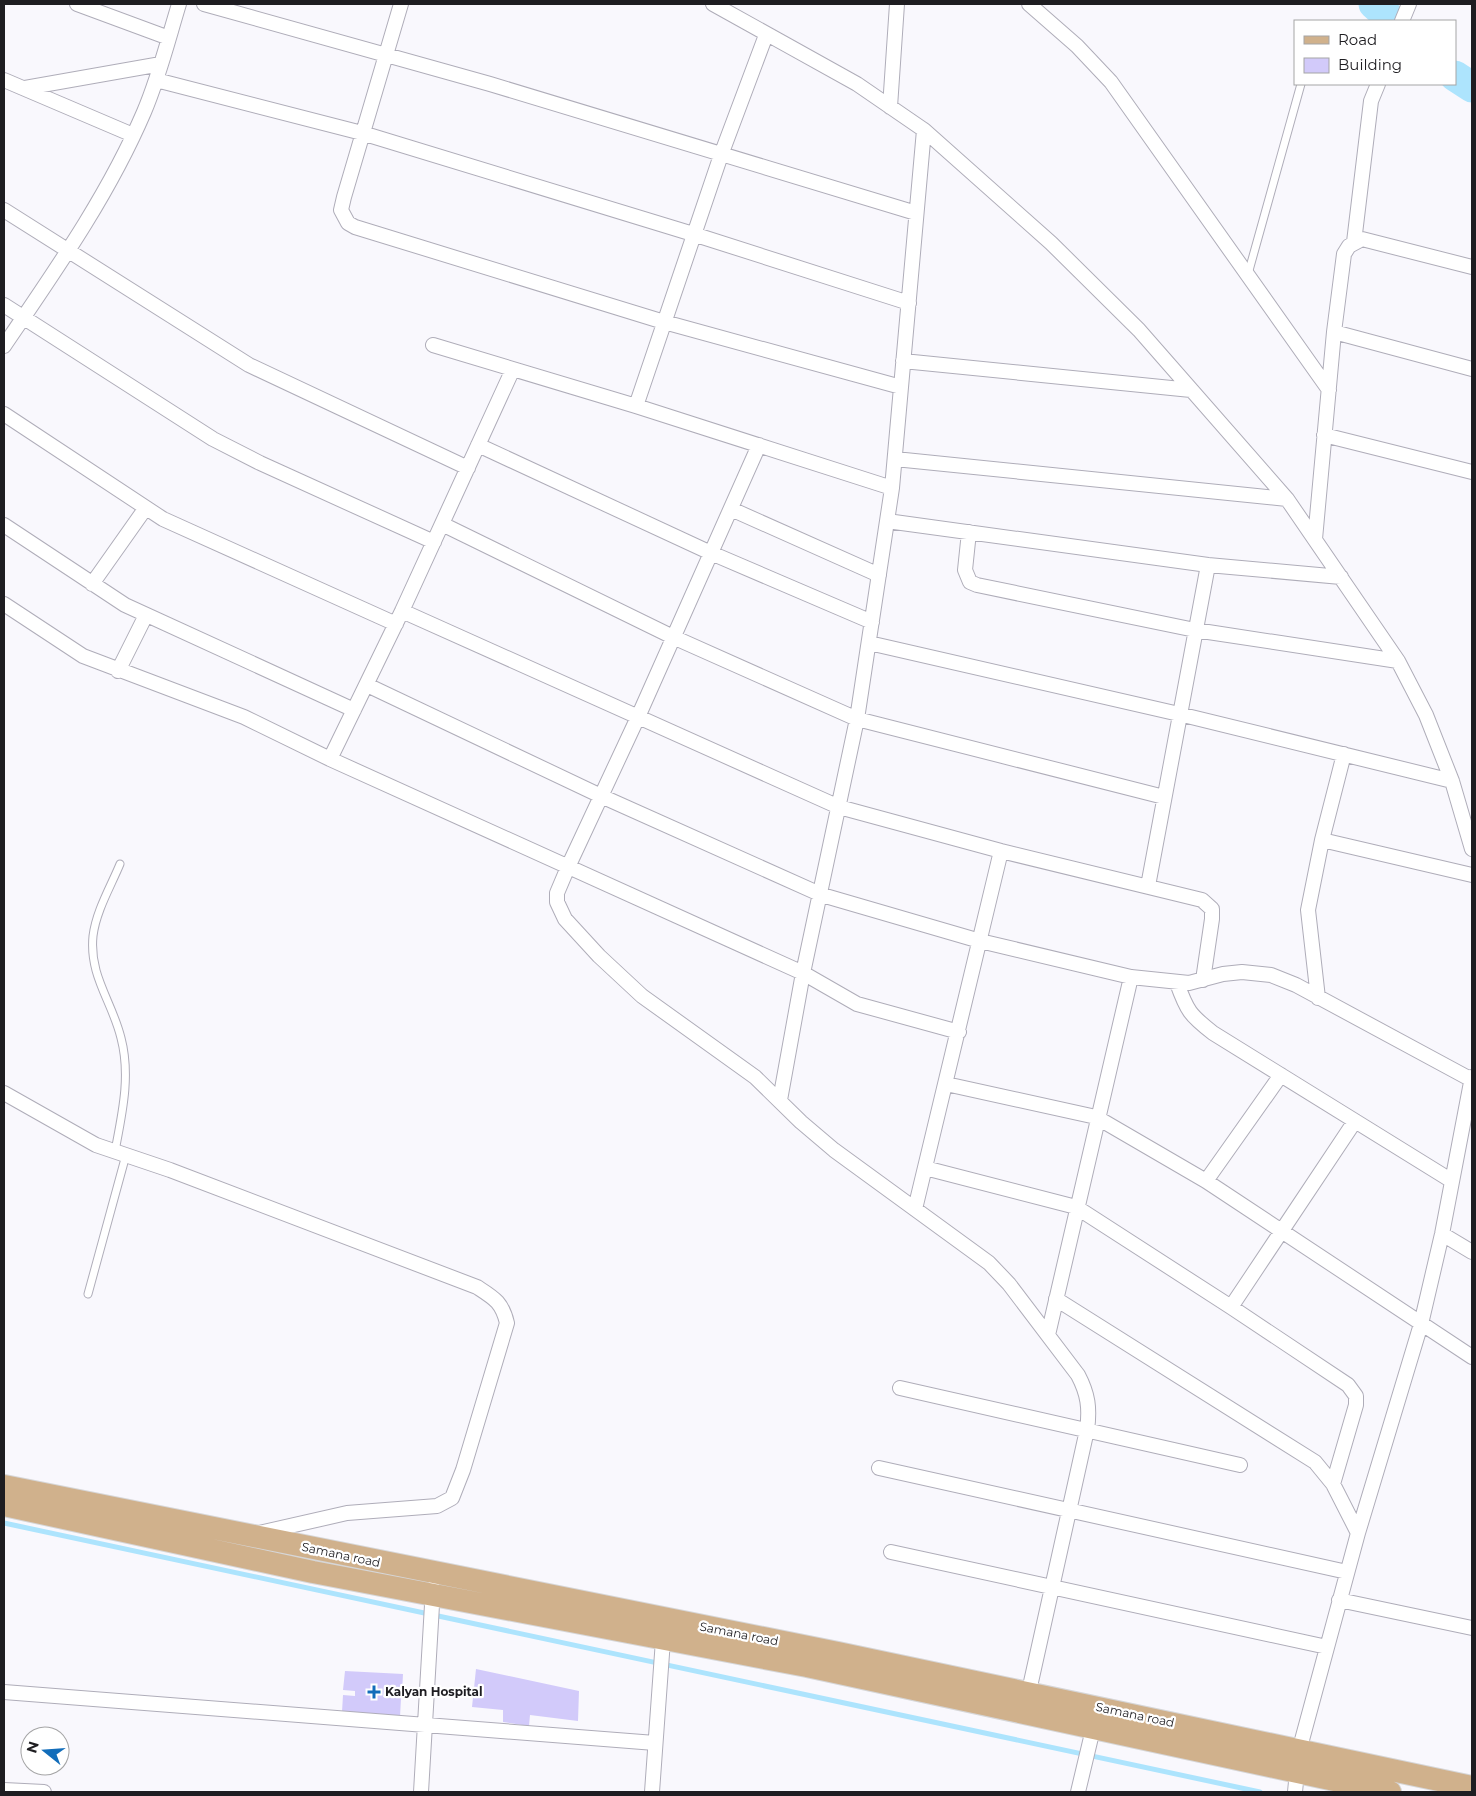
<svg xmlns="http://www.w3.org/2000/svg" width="1476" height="1796" font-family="Montserrat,sans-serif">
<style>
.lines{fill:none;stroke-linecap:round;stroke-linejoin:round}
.stream{stroke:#ade4fd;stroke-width:5}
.river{stroke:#ade4fd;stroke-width:31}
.building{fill:#d2cafa}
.service-casing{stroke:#afadb9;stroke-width:9}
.minor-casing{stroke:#afadb9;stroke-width:16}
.primary-casing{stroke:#d6d6d7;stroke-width:24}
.service{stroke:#fff;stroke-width:7}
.minor{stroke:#fff;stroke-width:14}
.primary{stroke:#d0b18c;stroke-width:22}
.poi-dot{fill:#126dba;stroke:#fff;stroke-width:2}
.labels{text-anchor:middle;stroke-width:4.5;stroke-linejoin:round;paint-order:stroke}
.street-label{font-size:12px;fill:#1e1d21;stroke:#fff}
.poi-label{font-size:12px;font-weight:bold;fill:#1e1d21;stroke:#fff;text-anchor:start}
</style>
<rect width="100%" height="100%" fill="#f9f8fd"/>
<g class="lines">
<!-- stream -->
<path class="stream" d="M4,1523L1260,1792"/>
<!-- river -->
<path class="river" d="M1374,4L1393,21
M1455,76L1472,87"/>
</g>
<!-- building -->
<path class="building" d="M476,1669L579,1691L578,1721L530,1715L529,1726L503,1722V1710L472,1707Z
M345,1671L403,1674L402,1693L384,1692L383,1697L401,1698L400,1717L342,1712L343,1695L355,1696V1691L343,1690Z"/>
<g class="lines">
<defs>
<path id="service" d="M1248,274L1301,84
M115,1151C122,1114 131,1076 121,1038C112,1001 89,976 93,936C96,911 111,886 120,864
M88,1294L126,1155"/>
<path id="minor" d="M77,4L169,38
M204,4L490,84L916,213
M401,4L344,197L341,210L348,223L355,227L664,322L901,387
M713,4L857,84L924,130L1051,243L1139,330L1287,499L1398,661L1426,715L1452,781L1472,849
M1029,4L1077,46L1111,82L1329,390
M1402,21L1409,4
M4,80L133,135
M156,80L362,133L693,234L909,303
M25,88L161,64
M890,107L897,4
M4,210L249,365L468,468
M1354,242L1371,101L1378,84
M4,305L213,439L260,463L434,542
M1334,332L1472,369
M433,345L636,406L892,488
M4,346C55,271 108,196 144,112C159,77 168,40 179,4
M903,361L1191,390
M636,406L721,155L766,35
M4,414L163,519L396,624
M1324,435L1472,472
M478,445L711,553L872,622
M759,445L638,717L568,867L557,893V902L565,919L599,956L642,996L755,1077L801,1122L834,1150L989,1263L1009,1284L1078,1375C1088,1394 1090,1408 1087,1430L1027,1700
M895,459L1287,499
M731,509L879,575
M887,521L1208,565L1341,577
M442,524L673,637L857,719L1164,797
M4,525L125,605L354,710
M969,532L965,570L970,582L977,585L1195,630L1398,661
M1315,539L1334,332L1344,254L1349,246L1362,239L1472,267
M92,584L145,509
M4,604L83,656L244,717L330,759L803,973L857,1004L959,1032
M402,611L839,807L1001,851L1202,900L1212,909V919L1203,980
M869,643L1179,714L1452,781
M118,671L146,615
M367,685L601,796L822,895L980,941L1131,977L1189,983L1223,974L1242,972L1271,975L1296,985L1472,1080
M330,759L402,611L513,369
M1322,840L1472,875
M1148,886L1208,565
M1177,983C1187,1011 1190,1015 1213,1033L1452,1181
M1318,998L1308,910L1322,840L1344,754
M946,1084L1096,1117L1206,1181L1472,1357
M4,1093L96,1145L170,1170L477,1287C494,1298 502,1302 507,1323L463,1470L452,1498L437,1506L347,1513L259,1533
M780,1100L803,973L857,719L892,488L924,130
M925,1168L1076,1207L1231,1307L1348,1385L1356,1396V1405L1333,1484
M1206,1181L1281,1075
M915,1209L1001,851
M1442,1234L1472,1252
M1056,1299L1315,1462L1333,1484L1358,1533
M1231,1307L1355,1121
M1048,1335L1131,977
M900,1388L1240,1465
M879,1468L1347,1572
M891,1552L1327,1647
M1339,1600L1472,1628
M4,1692L655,1743
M4,1790L44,1792
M421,1792L433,1588
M652,1792L663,1640
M1078,1792L1093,1729
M1295,1792L1299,1751L1358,1533L1421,1324L1442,1234L1472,1077"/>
<path id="primary" d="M4,1486L838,1653L1472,1787
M4,1505L313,1572L807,1666L1390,1792"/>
</defs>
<!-- service casing -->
<use href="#service" class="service-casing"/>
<!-- minor casing -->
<use href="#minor" class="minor-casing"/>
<!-- primary casing -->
<use href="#primary" class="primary-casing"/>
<!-- service -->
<use href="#service" class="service"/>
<!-- minor -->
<use href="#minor" class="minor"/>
<!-- primary -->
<use href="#primary" class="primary"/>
</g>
<!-- markers -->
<path class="poi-dot" d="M371.5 1684.5h5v5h5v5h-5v5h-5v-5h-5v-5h5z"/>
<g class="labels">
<!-- street labels -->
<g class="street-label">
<text transform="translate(341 1555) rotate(12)" y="4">Samana road</text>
<text transform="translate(739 1634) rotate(11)" y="4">Samana road</text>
<text transform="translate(1135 1715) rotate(12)" y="4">Samana road</text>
</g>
<!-- poi labels -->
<g class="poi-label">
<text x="385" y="1696">Kalyan Hospital</text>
</g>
</g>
<!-- border -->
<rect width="1476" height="1796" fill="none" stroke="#1e1d21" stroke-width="10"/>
<!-- legend -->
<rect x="1294" y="20" width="162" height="65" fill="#ffffff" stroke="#a5a5a6"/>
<rect x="1304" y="36" width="25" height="8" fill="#d0b18c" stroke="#a5a5a6"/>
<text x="1338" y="45" font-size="15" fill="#1e1d21">Road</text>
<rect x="1304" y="58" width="25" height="15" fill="#d2cafa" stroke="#a5a5a6"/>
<text x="1338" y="70" font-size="15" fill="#1e1d21">Building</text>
<!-- north arrow -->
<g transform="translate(45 1751) rotate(287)"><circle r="24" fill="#ffffff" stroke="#a5a5a6"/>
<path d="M0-4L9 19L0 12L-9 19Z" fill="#126dba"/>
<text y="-8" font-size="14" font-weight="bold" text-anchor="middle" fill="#1e1d21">N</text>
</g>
</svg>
